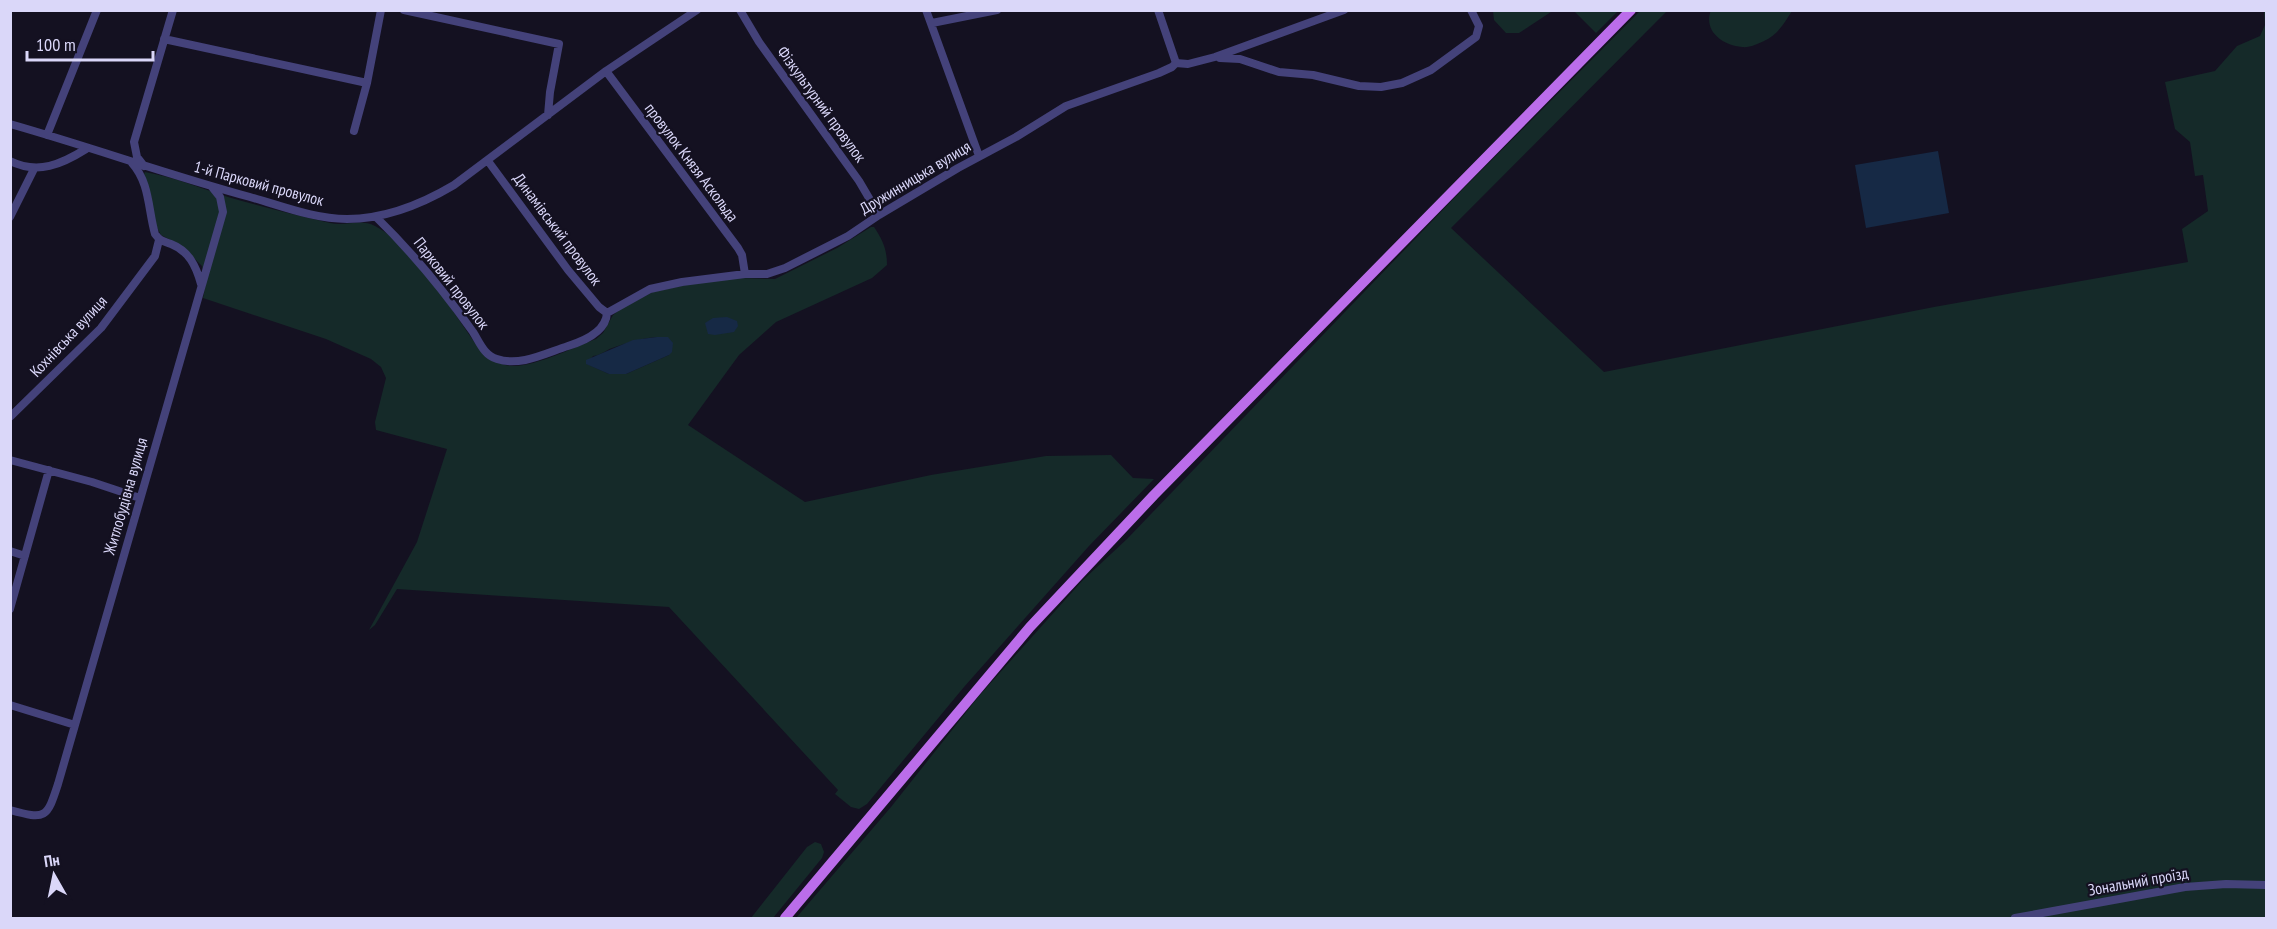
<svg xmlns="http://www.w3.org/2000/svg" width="2277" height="929" font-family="'PT Sans Narrow',sans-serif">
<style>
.green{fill:#152a29;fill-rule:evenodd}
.water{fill:#162945}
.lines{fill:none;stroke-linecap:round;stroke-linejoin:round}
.minor{stroke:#44427a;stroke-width:8}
.major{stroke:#bb6dea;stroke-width:10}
.labels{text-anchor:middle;stroke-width:4.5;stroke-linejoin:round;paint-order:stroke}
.street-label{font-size:16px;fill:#dad7f9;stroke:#141121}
</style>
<rect width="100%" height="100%" fill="#141121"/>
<!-- green -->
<path class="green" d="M1554,10L1519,33H1506L1494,20L1493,11Z
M1711,10H1792V11C1784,23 1778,35 1764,41C1758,44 1749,48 1742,47C1722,45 1703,31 1711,10Z
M1574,11H1573H1618L1596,33Z
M1640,11H1667L1451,228L1604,372L1934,307L2188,262L2182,229L2208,211L2203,175L2195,176L2190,142L2175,129L2165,82L2215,71L2237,46L2260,36L2265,25L2264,11H2266V918H963L959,917L948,918H796L891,807L979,696L1082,581L1127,539L1461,191Z
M145,172C174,177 200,188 228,197C262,207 296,215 330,223C345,227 360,218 375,226C413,245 457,319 483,354C492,360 502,366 514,366C539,365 572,348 596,339L603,333L613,315L622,308L653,292L695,283L739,278L775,279L837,248L871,227H874C883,240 887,250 887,265L872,278L776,322L739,355L688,425L805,502L931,475L1046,456L1111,455L1133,478L1154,479L1089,546L964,687L867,804L859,809L851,807L835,794L838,790L669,607L397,589L375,625L369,630L417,542L447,449L376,430L375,422L386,378L381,367L371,359L326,339L203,298L206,283L202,266L182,246L161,235L154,222L144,174ZM657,337L669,355L626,374H609L587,364L593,356C602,355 607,349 615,347C629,342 643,338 657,337Z
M815,842L821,844L824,852L822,858L773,918H751L807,847Z"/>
<!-- water -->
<path class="water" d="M1938,151L1949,213L1866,228L1855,165Z
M727,317L737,321L738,326L734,332L715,335L708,334L705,323L713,318Z
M657,337H668L673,343L672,352L669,355L626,374H609L586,364V360L633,340Z"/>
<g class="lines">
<!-- minor -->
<path class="minor" d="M404,10L559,44L550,92L548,115
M740,10L759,42L859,181L879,215
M926,10L979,156
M1158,10L1176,63
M932,23L997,10
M164,39L367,83
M1220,58L1240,59L1279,72L1313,75L1359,86L1381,87L1402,83L1431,70L1476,37L1479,26L1471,10
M606,71L738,248L742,255L745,274
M10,124C91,147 169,175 250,197C282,206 314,219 347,219C386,219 422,204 454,185L606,71L697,10
M354,131L367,83L381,10
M47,135L97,10
M10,161C38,175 62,164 86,149
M488,161L568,270L599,307L607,313
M132,163C150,183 148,210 155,234C160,241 163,241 171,244C189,251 196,266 201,284
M144,166L137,157L134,142L173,10
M10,217L34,169
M376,217C412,252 444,291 473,332C480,343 484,355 497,359C520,367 546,353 568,346C584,341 606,332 607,313L650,289L682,282L745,274H767L785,268L848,236L879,215L958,168L1016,137L1066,106L1159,73L1172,67L1176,63L1188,64L1215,57L1344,10
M10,417L101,328L155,256L159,240
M10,460L92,482L140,498
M10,551L25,556
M10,609L49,470
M10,705L75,725
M10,810C46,820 47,818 58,784L223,212L220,197L212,187
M2015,918L2185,887L2226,884L2266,885"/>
<!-- major -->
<path class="major" d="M785,918L1030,627L1154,495L1631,10"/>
</g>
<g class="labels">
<!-- street labels -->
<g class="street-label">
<text transform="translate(822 104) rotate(54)" y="6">Фізкультурний провулок</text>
<text transform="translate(692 162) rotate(53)" y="6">провулок Князя Аскольда</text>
<text transform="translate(915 177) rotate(-31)" y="6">Дружинницька вулиця</text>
<text transform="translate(259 183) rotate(15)" y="6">1-й Парковий провулок</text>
<text transform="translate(558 229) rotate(53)" y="6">Динамівський провулок</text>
<text transform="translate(452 283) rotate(52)" y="6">Парковий провулок</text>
<text transform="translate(68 336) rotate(-47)" y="6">Кохнівська вулиця</text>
<text transform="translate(125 496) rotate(-74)" y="6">Житлобудівна вулиця</text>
<text transform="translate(2138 881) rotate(-10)" y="6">Зональний проїзд</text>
</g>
</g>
<!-- border -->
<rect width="2277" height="929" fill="none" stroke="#dad7f9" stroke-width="24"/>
<!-- north arrow -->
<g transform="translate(54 875) rotate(351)" stroke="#141121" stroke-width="4.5" paint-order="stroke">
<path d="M0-4.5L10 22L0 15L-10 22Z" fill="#dad7f9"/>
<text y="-9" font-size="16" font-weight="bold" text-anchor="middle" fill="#dad7f9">Пн</text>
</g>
<!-- scale -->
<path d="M27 51v9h126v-9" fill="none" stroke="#dad7f9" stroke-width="3"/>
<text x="36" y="51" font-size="18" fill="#dad7f9" stroke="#141121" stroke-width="4.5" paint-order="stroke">100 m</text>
</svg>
